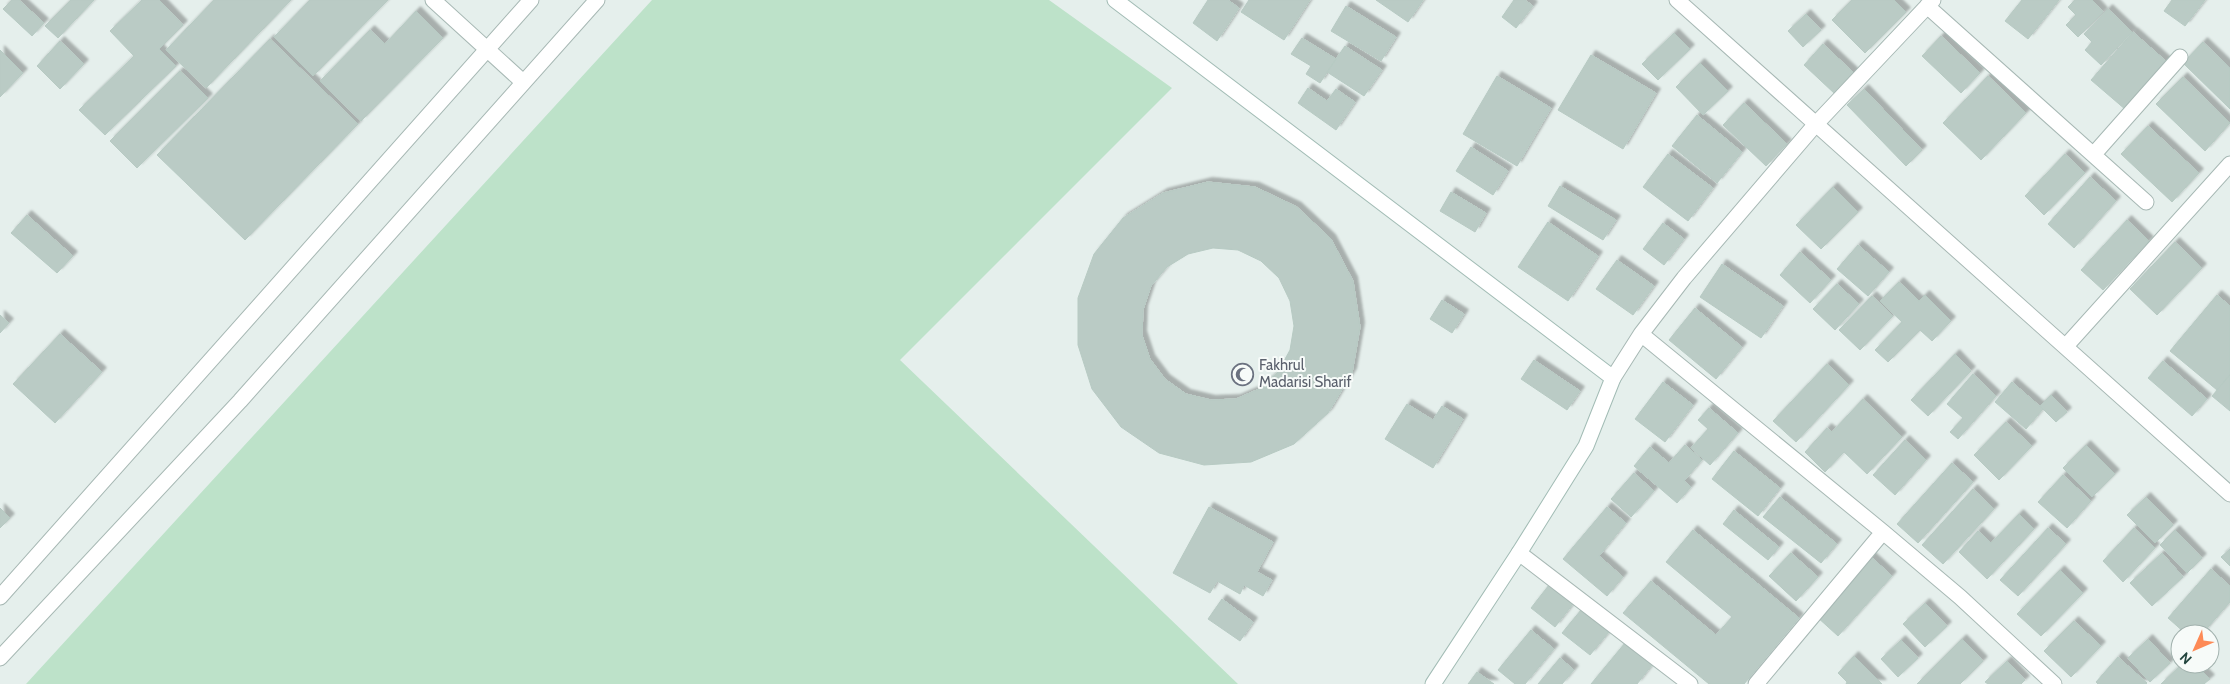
<svg xmlns="http://www.w3.org/2000/svg" width="2230" height="684" font-family="Cabin,sans-serif">
<style>
.green{fill:#bde2c9}
.building{fill:#bacbc5;stroke:#b7cac3;fill-rule:evenodd;filter:url(#shadow)}
.lines{fill:none;stroke-linecap:round;stroke-linejoin:round}
.minor-casing{stroke:#a7b8b4;stroke-width:17}
.tertiary-casing{stroke:#a7b8b4;stroke-width:17}
.secondary-casing{stroke:#a2bcb5;stroke-width:17}
.minor{stroke:#fff;stroke-width:15}
.tertiary{stroke:#fff;stroke-width:15}
.secondary{stroke:#fff;stroke-width:15}
.labels{text-anchor:middle;stroke-width:4;stroke-linejoin:round;paint-order:stroke}
.worship-label{font-size:15px;fill:#5b616d;stroke:#f7fbf9;text-anchor:start}
</style>
<defs>
<filter id="shadow"><feDropShadow dx="4.5" dy="-4.5" stdDeviation="1" flood-color="#0004"/></filter>
</defs>
<rect width="100%" height="100%" fill="#e5efec"/>
<!-- green -->
<path class="green" d="M652,0H1049L1172,88L900,360L1238,684H26Z"/>
<!-- building -->
<path class="building" d="M12,0H19L44,23L32,36L3,9Z
M71,0H94L58,38L45,26Z
M142,0H159L183,25L159,49L176,66L105,135L79,110L134,56L110,31Z
M214,0H291L206,88L166,50Z
M310,0H388L313,76L274,37Z
M1208,0H1228L1239,8L1217,41L1193,23Z
M1249,0H1310L1284,40L1241,12Z
M1376,0H1423L1408,22Z
M1514,0H1525L1533,6L1516,28L1502,17Z
M1852,0H1894L1906,12L1865,53L1832,20Z
M2022,0H2059L2028,39L2005,21Z
M2075,0H2092L2103,12L2078,37L2066,25L2076,15L2068,7Z
M2172,0H2205L2185,26L2164,11Z
M1346,6L1396,37L1381,61L1331,31Z
M2108,9L2132,32L2101,65L2085,50L2092,42L2084,34Z
M416,11L443,38L361,121L320,81L370,30L385,44Z
M1806,14L1821,30L1803,47L1788,31Z
M2133,32L2168,63L2126,110L2091,80Z
M1674,33L1690,49L1658,80L1642,64Z
M1941,36L1980,73L1961,93L1922,56Z
M1302,38L1336,59L1320,83L1306,74L1311,66L1291,54Z
M270,39L358,124L245,240L157,155Z
M60,41L84,64L60,89L37,66Z
M2203,42L2230,68V109L2183,63Z
M1823,44L1855,74L1835,94L1804,65Z
M1345,46L1382,70L1364,96L1327,72Z
M0,50L23,73L0,97Z
M1591,55L1656,93L1623,149L1558,110Z
M1700,63L1728,91L1703,115L1676,87Z
M180,71L208,98L137,168L110,141Z
M1497,76L1551,108L1517,166L1463,134Z
M1988,76L2026,113L1981,160L1943,123Z
M2183,77L2230,123L2205,151L2156,104Z
M1308,88L1327,101L1336,89L1355,102L1336,130L1298,103Z
M1864,89L1922,150L1906,166L1847,105Z
M1744,103L1787,144L1766,166L1723,125Z
M1697,115L1742,152L1717,183L1672,146Z
M2148,126L2199,173L2172,202L2121,154Z
M1471,147L1508,171L1493,195L1456,171Z
M1668,154L1713,188L1688,221L1643,187Z
M2065,154L2085,173L2044,215L2025,196Z
M2090,177L2116,201L2074,248L2048,224Z
M1208,182L1255,187L1297,207L1331,239L1353,281L1360,327L1352,373L1328,413L1294,444L1251,462L1204,465L1159,453L1121,427L1092,389L1078,345V298L1094,254L1123,218L1163,193ZM1213,248L1238,250L1261,261L1279,278L1290,301L1294,326L1290,350L1278,372L1259,389L1236,399L1211,400L1186,394L1165,379L1150,359L1142,335L1143,310L1151,286L1167,267L1188,254Z
M1560,186L1616,220L1603,240L1548,206Z
M1833,187L1858,212L1821,249L1796,225Z
M1451,192L1486,213L1475,232L1440,211Z
M27,215L73,256L57,273L11,233Z
M2127,220L2149,241L2103,290L2081,270Z
M1548,222L1598,256L1568,301L1518,267Z
M1663,223L1684,239L1664,265L1643,249Z
M2175,242L2202,268L2157,315L2130,289Z
M1858,245L1889,272L1868,296L1837,269Z
M1800,252L1831,280L1810,303L1780,275Z
M1617,260L1654,286L1633,315L1596,289Z
M1722,264L1783,306L1761,338L1700,297Z
M1899,282L1919,301L1925,295L1951,321L1932,341L1920,330L1888,362L1875,350L1902,322L1880,301Z
M1837,284L1859,304L1835,330L1813,309Z
M2217,295L2230,306V374L2217,390L2170,351Z
M1872,296L1893,316L1860,350L1839,330Z
M1442,300L1464,314L1452,333L1430,319Z
M1695,308L1742,347L1716,379L1669,340Z
M0,315L9,323L0,333Z
M60,334L102,372L55,423L13,384Z
M1955,354L1971,371L1928,416L1911,400Z
M1534,360L1580,391L1567,410L1521,379Z
M2163,361L2207,399L2192,416L2148,378Z
M1827,364L1849,385L1796,442L1773,421Z
M1973,374L1996,396L1958,439L1950,432L1963,418L1947,404Z
M2230,375V411L2212,396Z
M1663,382L1693,405L1665,442L1635,419Z
M2012,382L2043,409L2026,429L1995,402Z
M2051,395L2067,412L2056,422L2040,406Z
M1863,399L1902,437L1867,474L1844,452L1825,472L1805,452L1827,428L1832,432Z
M1407,404L1433,420L1442,406L1463,419L1433,468L1385,439Z
M1709,408L1738,433L1710,465L1691,448L1708,429L1698,420Z
M2006,422L2032,446L1999,480L1974,455Z
M1905,440L1926,460L1895,495L1873,475Z
M1685,445L1702,460L1684,481L1691,487L1677,503L1634,466L1650,447L1669,463Z
M2086,445L2115,474L2092,497L2063,468Z
M1734,451L1780,488L1758,516L1712,479Z
M1952,463L1973,482L1918,543L1897,524Z
M1634,473L1654,491L1631,517L1611,499Z
M2063,475L2091,501L2067,528L2038,502Z
M1973,489L1994,509L1943,564L1922,545Z
M1780,497L1837,544L1821,563L1763,517Z
M2146,497L2173,525L2155,543L2127,515Z
M1209,507L1273,542L1257,572L1272,580L1263,596L1244,585L1240,594L1217,581L1210,593L1173,573Z
M1607,507L1626,523L1599,556L1623,577L1607,596L1563,559Z
M0,508L10,518L0,528Z
M1734,510L1779,547L1768,560L1723,524Z
M2019,514L2034,529L1987,579L1959,552L1978,531L1991,543Z
M2048,528L2066,544L2018,596L2000,580Z
M2134,528L2155,548L2123,582L2103,561Z
M1693,530L1799,618L1744,684H1709L1623,613L1651,581L1716,635L1732,617L1666,562Z
M2175,530L2202,558L2187,573L2160,545Z
M2230,549V566L2221,557Z
M1791,553L1818,577L1796,601L1769,576Z
M2162,553L2183,577L2152,606L2130,583Z
M1870,556L1892,576L1838,636L1816,616Z
M2211,569L2230,586V602L2202,634H2186L2168,618Z
M2060,570L2083,593L2041,636L2017,614Z
M1549,585L1573,604L1555,627L1531,608Z
M1222,599L1253,622L1240,641L1208,619Z
M1925,603L1947,626L1925,647L1903,624Z
M1581,610L1609,632L1590,655L1562,633Z
M2074,621L2101,646L2071,677L2044,651Z
M1531,630L1554,649L1525,684H1515L1498,670Z
M1962,639L1983,661L1960,684H1917Z
M2148,639L2170,663L2150,682L2128,658Z
M1901,640L1918,658L1898,677L1881,659Z
M1625,643L1652,665L1637,684H1591Z
M1854,656L1882,684H1846L1847,682L1838,673Z
M2118,657L2147,683L2146,684H2098L2096,682Z
M1560,658L1574,670L1562,684H1538Z
M2007,661L2025,680L2021,684H1988L1985,682Z
M2182,664H2195L2210,679L2204,684H2161Z
M1477,672L1494,684H1468Z"/>
<g class="lines">
<defs>
<path id="minor" d="M433,0L523,82
M1927,6L2146,202
M2094,154L2180,57
M1641,334L1883,532L1960,597L2054,684
M2066,346L2230,164
M1613,378L1641,334L1684,278L1815,125L1933,0
M1519,553L1690,684
M0,597L531,0
M0,658L240,401L597,0
M1756,684L1883,532"/>
<path id="tertiary" d="M1677,0L2230,494"/>
<path id="secondary" d="M1115,0L1613,378L1586,446L1519,553L1433,684"/>
</defs>
<!-- minor casing -->
<use href="#minor" class="minor-casing"/>
<!-- tertiary casing -->
<use href="#tertiary" class="tertiary-casing"/>
<!-- secondary casing -->
<use href="#secondary" class="secondary-casing"/>
<!-- minor -->
<use href="#minor" class="minor"/>
<!-- tertiary -->
<use href="#tertiary" class="tertiary"/>
<!-- secondary -->
<use href="#secondary" class="secondary"/>
</g>
<!-- icons -->
<defs>
<symbol id="mosque-ring" viewBox="-11 -11 22 22"><circle r="9.5" fill="#f7fbf9" stroke="#6b7280" stroke-width="1.5"/><path d="M3.5-4.9A6 6 0 1 0 3.5 4.9A5 5 0 1 1 3.5-4.9Z" fill="#6b7280"/></symbol>
</defs>
<g fill-rule="evenodd">
<use href="#mosque-ring" x="1230" y="362" width="25" height="25"/>
</g>
<g class="labels">
<!-- worship labels -->
<g class="worship-label">
<text x="1259" y="370">Fakhrul<tspan x="1259" dy="17">Madarisi Sharif</tspan></text>
</g>
</g>
<!-- north arrow -->
<g transform="translate(2195 649) rotate(225)"><circle r="24" fill="#f7fbf9" stroke="#a2b2ae"/>
<path d="M0-4L9 19L0 12L-9 19Z" fill="#fd8a56"/>
<text y="-8" font-size="14" font-weight="bold" text-anchor="middle" fill="#22443d">N</text>
</g>
</svg>
